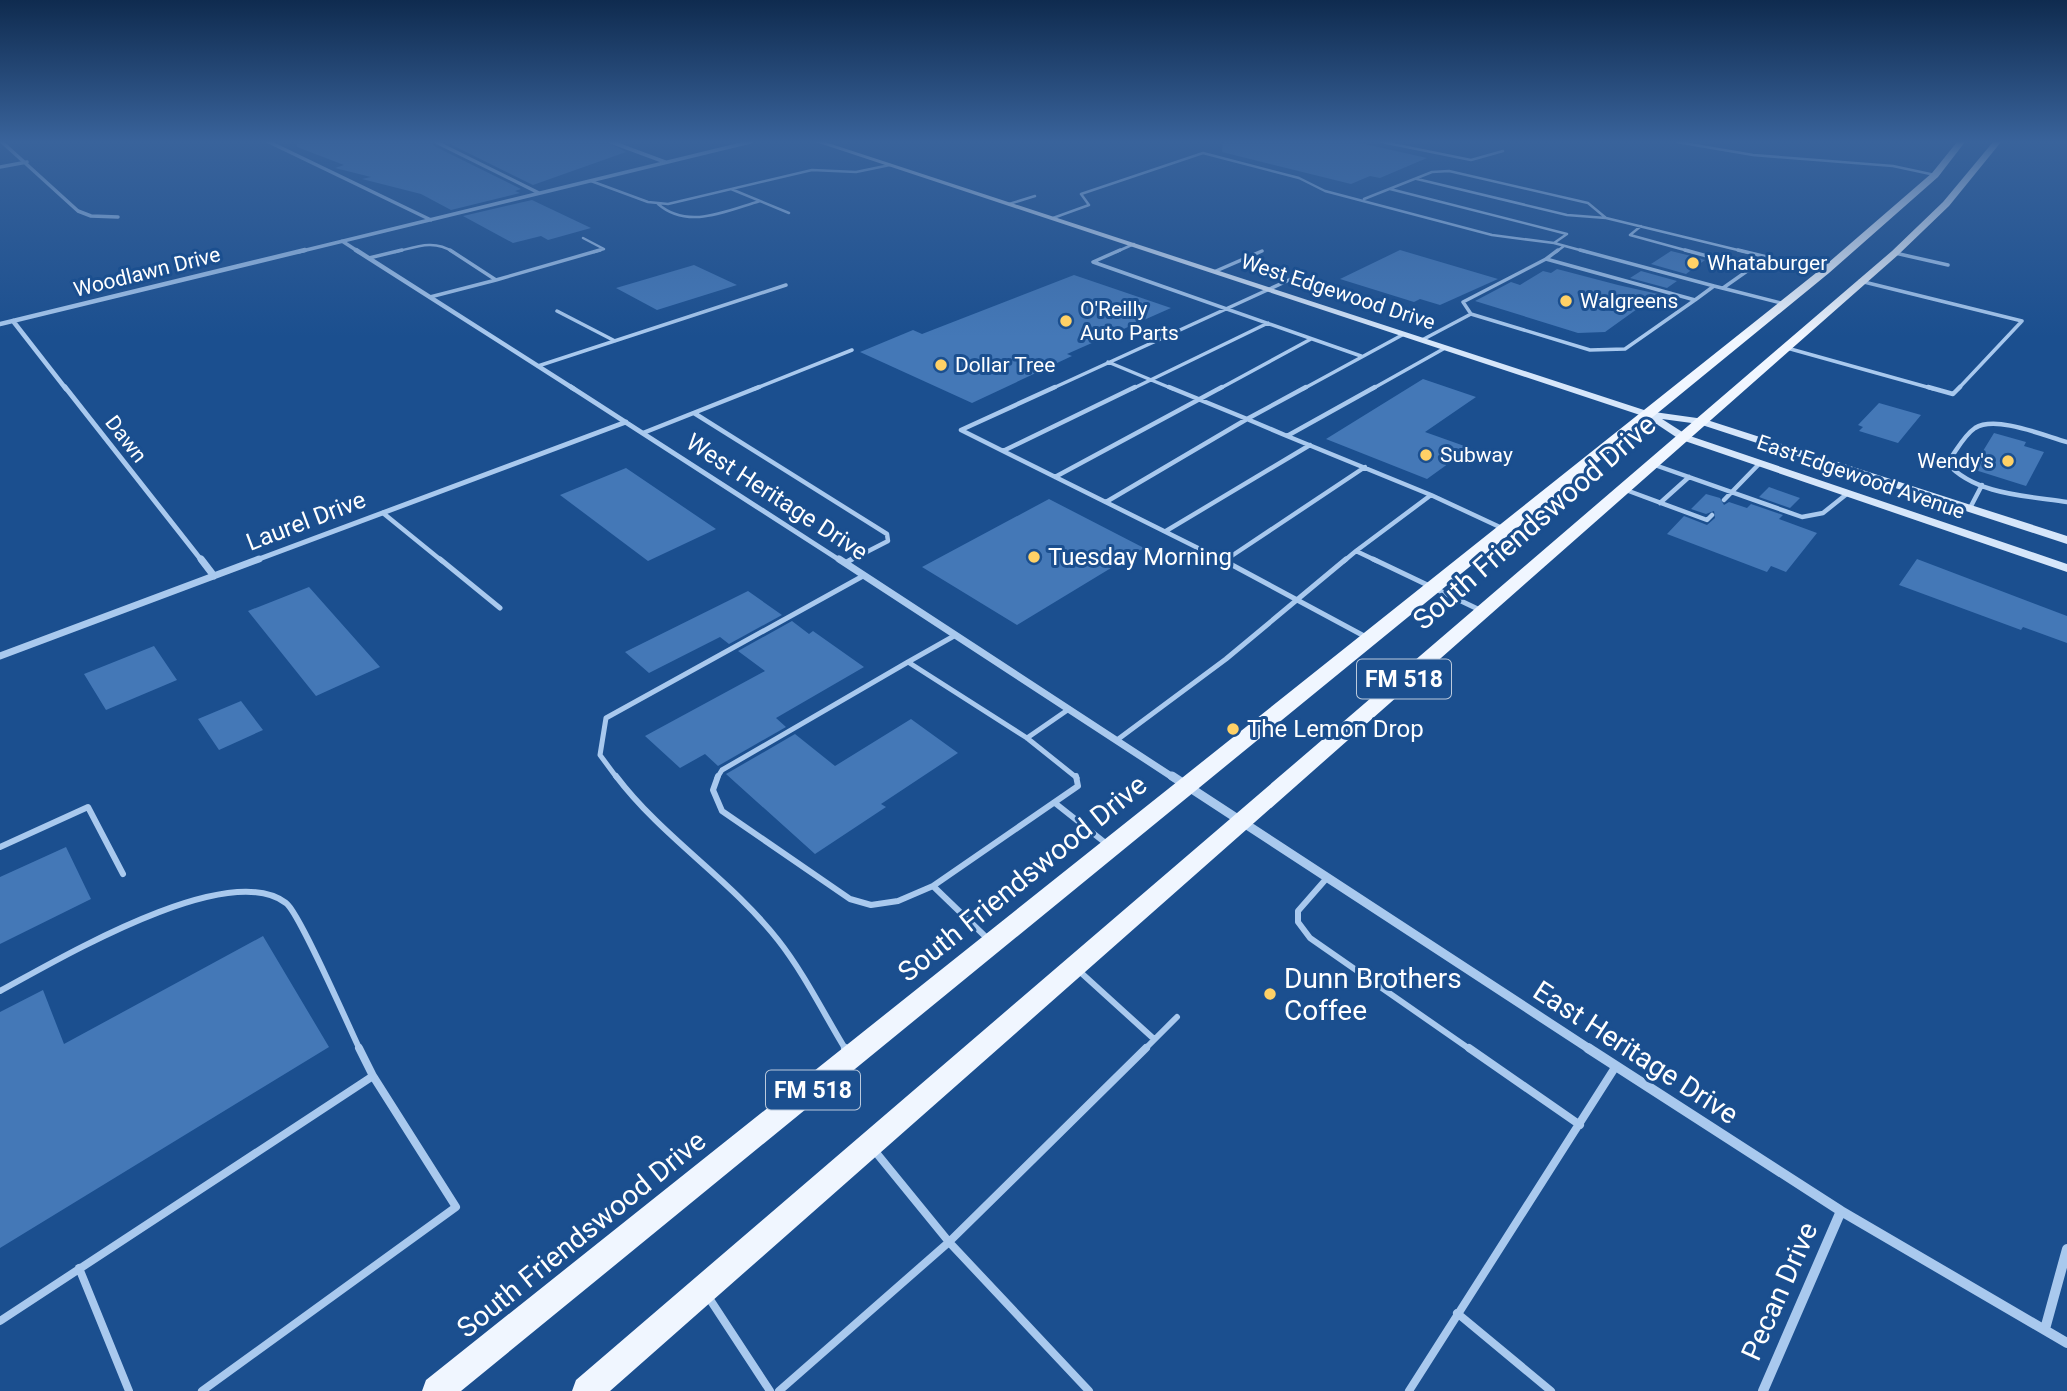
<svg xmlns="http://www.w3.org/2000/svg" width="2067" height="1391" font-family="Roboto,sans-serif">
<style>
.building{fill:#4478b7}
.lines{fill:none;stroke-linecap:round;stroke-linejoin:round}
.service-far5{stroke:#a9c9ee;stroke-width:2.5}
.service-far4{stroke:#a9c9ee;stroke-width:3.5}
.service-far3{stroke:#a9c9ee;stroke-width:4.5}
.service-far2{stroke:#a9c9ee;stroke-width:5}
.service-far1{stroke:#a9c9ee;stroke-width:6}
.service{stroke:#a9c9ee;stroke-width:8}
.minor-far5{stroke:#a9c9ee;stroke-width:3.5}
.minor-far4{stroke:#a9c9ee;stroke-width:4.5}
.minor-far3{stroke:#a9c9ee;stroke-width:5}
.minor-far2{stroke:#a9c9ee;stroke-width:7}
.minor-far1{stroke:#a9c9ee;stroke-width:9}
.minor{stroke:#a9c9ee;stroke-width:10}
.secondary{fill:#d6e6fa;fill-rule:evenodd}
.primary{fill:#f0f6ff;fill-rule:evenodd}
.poi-dot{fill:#ffd166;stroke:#1b4f8f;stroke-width:2.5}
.labels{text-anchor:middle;stroke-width:6;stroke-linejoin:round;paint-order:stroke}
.far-poi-label{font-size:21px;fill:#fff;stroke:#1b4f8f;text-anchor:start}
.far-street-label{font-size:21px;fill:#fff;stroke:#1b4f8f}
.shield{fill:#1b4f8f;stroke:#bbcadd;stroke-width:2}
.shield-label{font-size:23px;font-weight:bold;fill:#fff}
.street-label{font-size:24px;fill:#fff;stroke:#1b4f8f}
.poi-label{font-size:24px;fill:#fff;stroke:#1b4f8f;text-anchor:start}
.near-street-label{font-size:28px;fill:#fff;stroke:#1b4f8f}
.near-poi-label{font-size:28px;fill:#fff;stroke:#1b4f8f;text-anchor:start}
</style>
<rect width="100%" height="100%" fill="#1b4f8f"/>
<!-- building -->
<path class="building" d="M297,142H432L434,146L521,189L515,191L520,193L451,210L421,194L362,179L371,177L335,168L344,165L297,147Z
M446,142H607L626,152L533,185Z
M1223,142H1356L1427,158L1380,178L1370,176L1351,184L1222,152Z
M532,200L591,228L548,240L541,236L513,243L463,216Z
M1400,250L1498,279L1440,305L1420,299L1414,302L1340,279Z
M1671,251L1691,256L1705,260L1686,274L1651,264Z
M694,265L737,285L657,310L616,288Z
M1557,269L1618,285L1658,294L1605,332L1578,333L1475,301L1511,282L1520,285L1543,271L1551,273Z
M1641,271L1677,281L1667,288L1630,278Z
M1074,275L1171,308L1067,354L1072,356L972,403L860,352L913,330L922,334Z
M1423,379L1476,397L1425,432L1470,448L1427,479L1326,439Z
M1879,403L1921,415L1898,443L1859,431L1863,427L1858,425Z
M1994,433L2026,442L2024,446L2044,452L2026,486L1972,469Z
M626,468L716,529L648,561L560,495Z
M1769,487L1800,498L1790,508L1759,497Z
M1706,494L1720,498L1724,505L1729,502L1747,508L1751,504L1783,515L1779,519L1817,533L1786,572L1771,566L1767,572L1667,534L1684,516L1707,525L1715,518L1714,511L1706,514L1691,509Z
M1049,499L1144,548L1017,625L922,567Z
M1917,559L2067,616V643L2023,627L2021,630L1899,585Z
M309,587L380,667L316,696L248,611Z
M748,591L782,615L729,644L720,637L649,673L625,652Z
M792,621L809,634L813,631L864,667L776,718L786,727L718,766L705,754L680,768L645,736L765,671L738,651Z
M154,646L177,680L106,710L84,674Z
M241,701L263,730L219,750L198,719Z
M911,719L958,753L881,804L886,807L815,854L726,774L795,734L835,766Z
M66,847L91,899L0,944V877Z
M263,936L329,1047L0,1248V1012L43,990L64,1044Z"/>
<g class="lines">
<!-- service-far5 -->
<path class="service-far5" d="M1382,142L1471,160L1503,151
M1677,142L1753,155L1893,166L1935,175
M1417,179L1567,215L1606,218L1746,252
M591,181L648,202L668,204L812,170L856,172L890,165
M731,189L789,213
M1390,189L1567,234L1554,243
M1364,199L1432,172L1449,171L1588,203L1606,218
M658,204C688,230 726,211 760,201
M1009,204L1035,196
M1053,218L1089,205L1081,194L1203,153L1299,178L1325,191L1492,235L1554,243L1587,252
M1641,226L1630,235L1692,252
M583,238L604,249L594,252
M395,252C416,247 434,239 453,252
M1116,252L1134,244
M1556,252L1564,246"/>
<!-- service-far4 -->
<path class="service-far4" d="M1120,250L1093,262L1361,356
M1580,250L1714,286
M1685,250L1751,268
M1738,250L1825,271
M1895,253L1948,265
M369,258L402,250
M1546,259L1558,250
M1546,259L1695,300L1625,349L1590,350L1471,314L1463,302Z
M1216,271L1262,251
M496,280L600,250
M1860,281L2022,321
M1723,288L1767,257
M430,297L496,280L450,250
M1695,300L1714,286L1785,304
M557,311L615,341
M1422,340L1471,314
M1787,348L1934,389
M1108,362L1173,389
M538,366L786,285
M754,389L852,350
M1051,389L1300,275
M1132,389L1268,323
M1219,389L1311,339
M1303,389L1404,334
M1372,389L1445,348
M1958,389L2022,321"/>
<!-- service-far3 -->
<path class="service-far3" d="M1169,387L1247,419L1306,387
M1375,387L1287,436L1431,495
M1928,387L1953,394L1960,387
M694,413L887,534L888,541L849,561
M961,430L1224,561
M961,430L1055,387
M643,433L759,387
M2067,442C2045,436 1996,415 1975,428C1963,436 1956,452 1947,463C1975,495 2028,496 2067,502
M1003,451L1135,387
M1652,464L1802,517L1823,513L1848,493
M1055,477L1222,387
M1626,490L1707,520L1712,515
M1724,500L1760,463
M1106,502L1247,419L1287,436
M1660,503L1689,477
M1970,508L1982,485
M383,513L442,561
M1166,531L1310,445
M1356,551L1431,495L1504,529
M1224,561L1365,467
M1344,561L1356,551L1377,561"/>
<!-- service-far2 -->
<path class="service-far2" d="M440,559L500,608
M1221,559L1366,637
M1373,559L1482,611
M1224,561L1227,559
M845,563L852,559
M908,662L954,636
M1027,738L1077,778
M1027,738L1069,709
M1117,740L1226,659L1346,559
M617,778L600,755L606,718L863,576
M717,778L722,770L908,662L1027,738"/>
<!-- service-far1 -->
<path class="service-far1" d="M616,776C662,837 730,879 778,940C804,973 824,1014 846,1050
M718,776L713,790L722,811L850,899L871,905L898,901L933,886L1078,786L1076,776
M1055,803L1108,845
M0,847L88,807L123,874
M1326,879L1298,911V922L1310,938L1471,1050
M933,886L989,940
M1078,970L1154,1039
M0,991C56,961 227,858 286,903C299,912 349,1027 360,1050
M1144,1050L1177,1017"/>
<!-- service -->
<path class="service" d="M359,1048L373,1076
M845,1048L848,1053
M1469,1048L1580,1125
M874,1150L949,1242L1089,1391
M79,1268L129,1391
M709,1298L770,1391
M1457,1313L1551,1391
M0,1321L373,1076L456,1207L202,1391
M779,1391L949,1242L1146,1048
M1409,1391L1616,1066"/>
<!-- minor-far5 -->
<path class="minor-far5" d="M2,142L78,211L91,216L118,217
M269,142L431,220
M436,142L539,193
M611,142L665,162
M0,167L27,162
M342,241L359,252
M298,252L750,142"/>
<!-- minor-far4 -->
<path class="minor-far4" d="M356,250L574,389
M13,321L66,389
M0,324L305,250"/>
<!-- minor-far3 -->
<path class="minor-far3" d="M65,387L202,561
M571,387L841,561
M254,561L626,422"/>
<!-- minor-far2 -->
<path class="minor-far2" d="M201,559L214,576
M839,559L1174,778
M0,656L259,559"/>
<!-- minor-far1 -->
<path class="minor-far1" d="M1172,776L1591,1050"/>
<!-- minor -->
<path class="minor" d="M1588,1048L1841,1211L2067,1343
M2045,1329L2067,1249
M1763,1391L1841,1211"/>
<!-- secondary -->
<path class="secondary" d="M816,142H825L1647,411L1704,419L2067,536V544L1699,424L1662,419L1687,435L2067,564V572L1679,439L1646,417Z"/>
<!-- primary -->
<path class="primary" d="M1957,142H1965L1938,177L1829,273L461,1391H422L426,1380L1821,269L1932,173Z
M1993,142H2001L1949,206L1898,255L610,1391H572L576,1380L1892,251L1943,202Z"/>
</g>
<!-- sky -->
<linearGradient id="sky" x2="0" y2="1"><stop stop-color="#0f2b4f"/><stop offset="0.42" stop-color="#39639b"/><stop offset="1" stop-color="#39639b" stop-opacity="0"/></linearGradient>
<rect width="2067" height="337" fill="url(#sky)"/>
<!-- markers -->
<g class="poi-dot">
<circle cx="1693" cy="263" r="7"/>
<circle cx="1566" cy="301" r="7"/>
<circle cx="1066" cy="321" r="7"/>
<circle cx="941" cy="365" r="7"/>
<circle cx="1426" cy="455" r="7"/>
<circle cx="2008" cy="461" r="7"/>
<circle cx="1034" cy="557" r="7"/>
<circle cx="1233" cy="729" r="7"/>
<circle cx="1270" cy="994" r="7"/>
</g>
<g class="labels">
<!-- far-poi labels -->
<g class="far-poi-label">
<text x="1707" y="270">Whataburger</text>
<text x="1580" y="308">Walgreens</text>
<text x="1080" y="316">O'Reilly<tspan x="1080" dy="24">Auto Parts</tspan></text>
<text x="955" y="372">Dollar Tree</text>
<text x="1440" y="462">Subway</text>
<text x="1994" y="468" text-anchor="end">Wendy's</text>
</g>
<!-- far-street labels -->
<g class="far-street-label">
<text transform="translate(147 272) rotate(-14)" y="7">Woodlawn Drive</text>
<text transform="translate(1338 292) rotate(18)" y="7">West Edgewood Drive</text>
<text transform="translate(126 439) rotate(52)" y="7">Dawn</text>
<text transform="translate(1861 477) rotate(19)" y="7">East Edgewood Avenue</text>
</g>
<!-- shield labels -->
<g class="shield">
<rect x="1357" y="659.5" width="94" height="39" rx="5"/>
<rect x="766" y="1070.5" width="94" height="39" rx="5"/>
</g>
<g class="shield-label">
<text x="1404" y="687">FM 518</text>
<text x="813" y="1098">FM 518</text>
</g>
<!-- street labels -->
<g class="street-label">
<text transform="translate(777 497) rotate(33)" y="8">West Heritage Drive</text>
<text transform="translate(306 521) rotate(-21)" y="8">Laurel Drive</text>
</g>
<!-- poi labels -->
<g class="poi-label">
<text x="1048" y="565">Tuesday Morning</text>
<text x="1247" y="737">The Lemon Drop</text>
</g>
<!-- near-street labels -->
<g class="near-street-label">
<text transform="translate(1534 522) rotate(-41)" y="10">South Friendswood Drive</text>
<text transform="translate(1022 878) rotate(-39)" y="10">South Friendswood Drive</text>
<text transform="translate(1636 1052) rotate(33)" y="10">East Heritage Drive</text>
<text transform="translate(581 1234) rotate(-39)" y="10">South Friendswood Drive</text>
<text transform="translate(1779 1291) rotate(-66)" y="10">Pecan Drive</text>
</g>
<!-- near-poi labels -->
<g class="near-poi-label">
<text x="1284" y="988">Dunn Brothers<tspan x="1284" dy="32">Coffee</tspan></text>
</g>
</g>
</svg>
